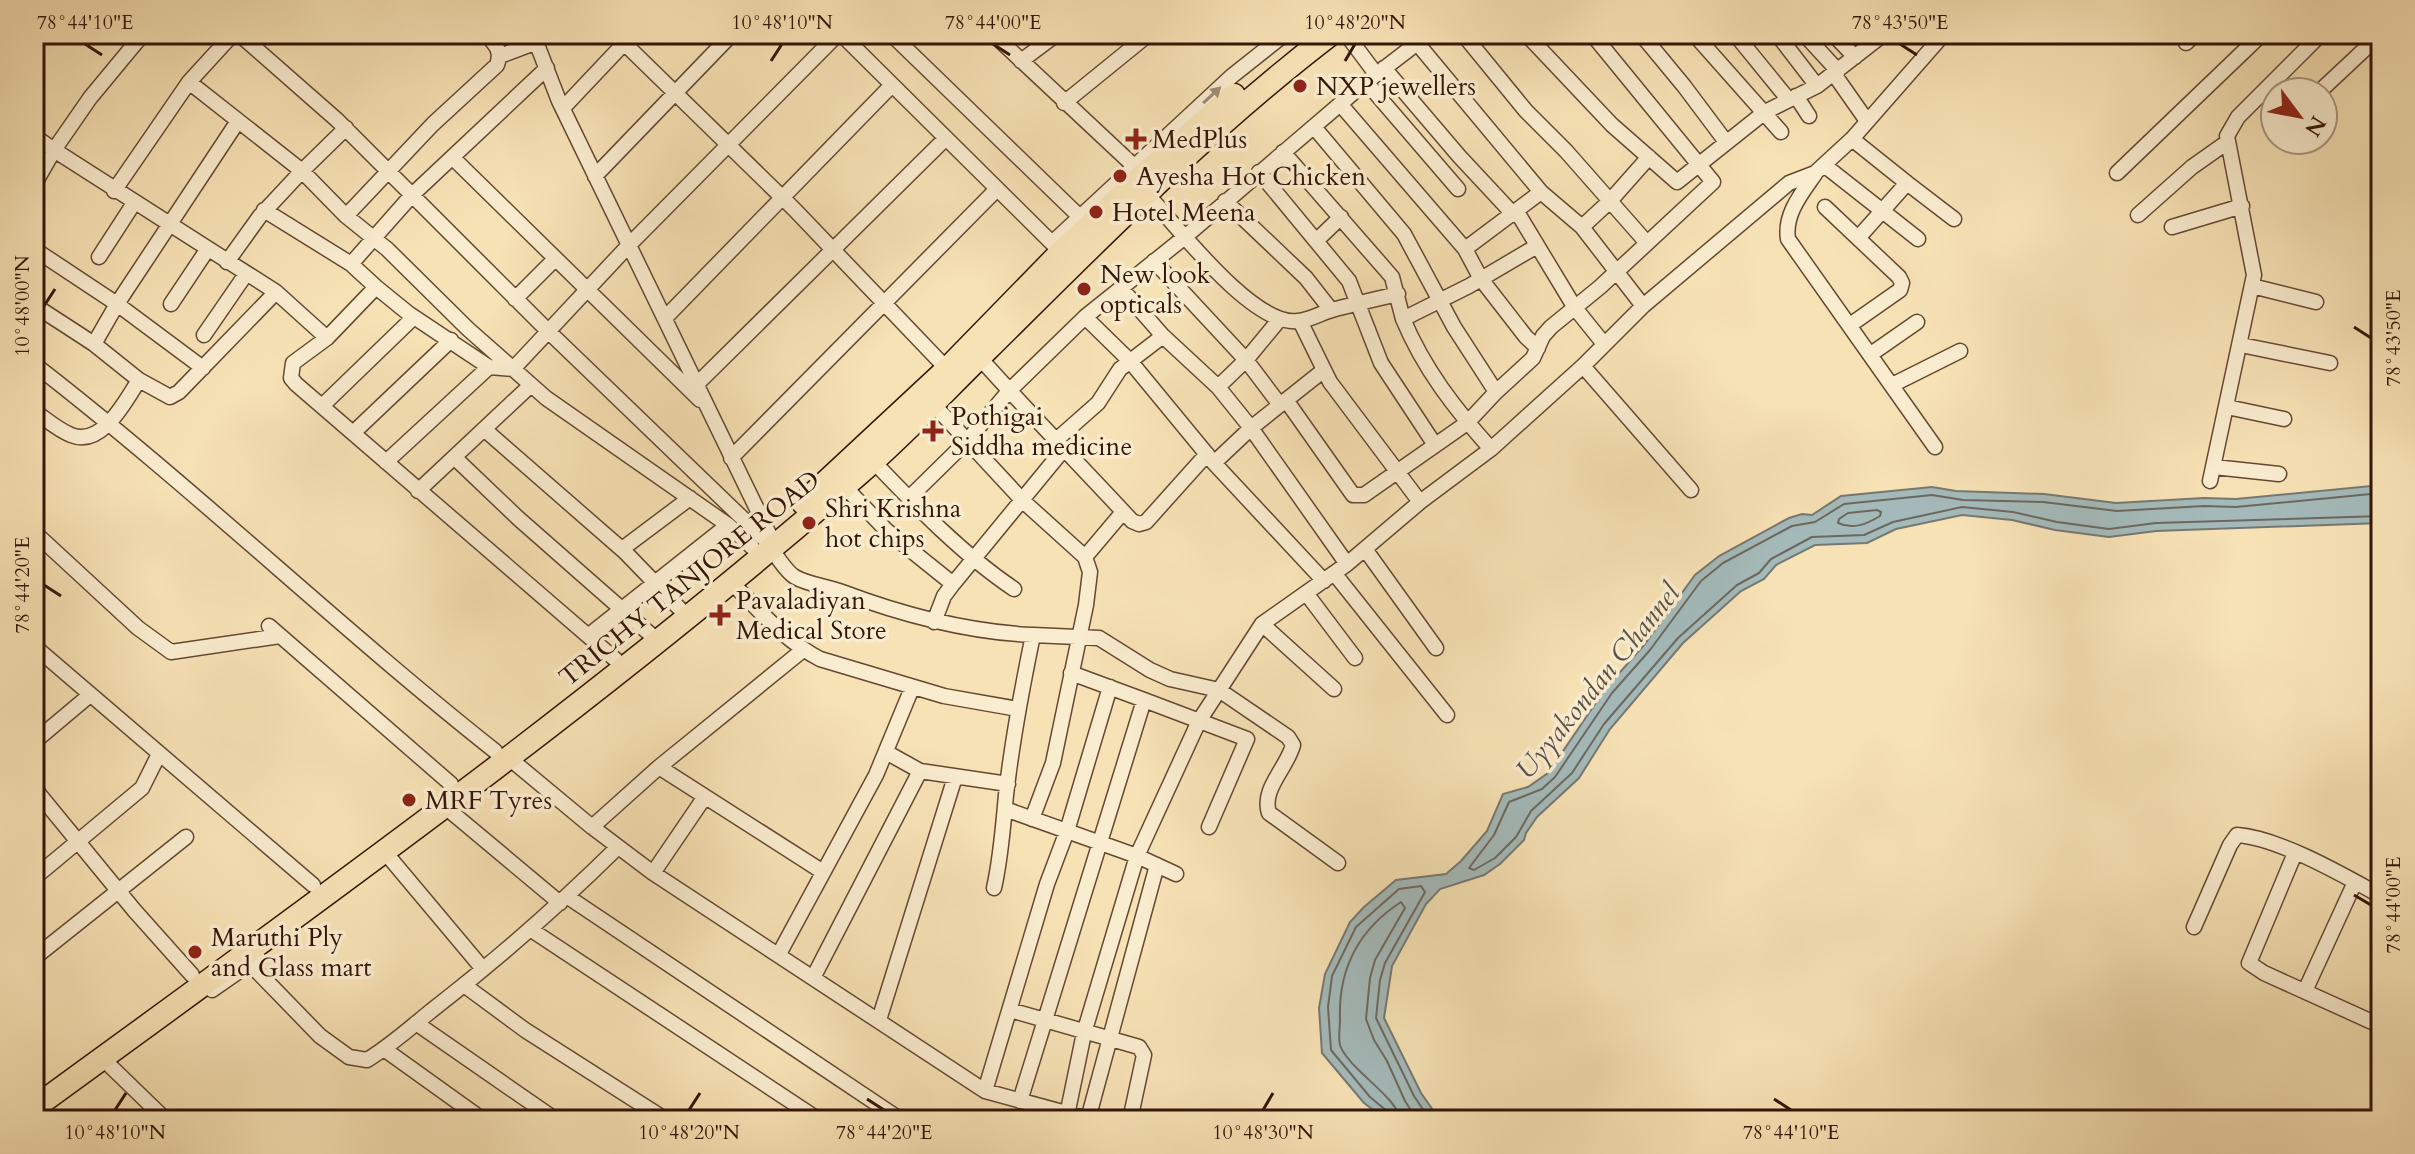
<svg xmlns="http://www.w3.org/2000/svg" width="2415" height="1154" font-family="Cardo,serif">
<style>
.water{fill:#a4baba;stroke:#777872;stroke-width:2}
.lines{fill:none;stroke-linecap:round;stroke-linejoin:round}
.shore{stroke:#6c6860;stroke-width:2}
.minor-casing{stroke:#644932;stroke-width:17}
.highway-casing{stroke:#331606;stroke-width:25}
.minor{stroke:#faeccf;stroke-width:14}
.highway{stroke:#f7e2b5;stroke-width:22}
.oneway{fill:#a08c75}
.ticks{fill:none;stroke:#331606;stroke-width:3}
.poi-dot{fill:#8f2418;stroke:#faeccf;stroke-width:3}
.labels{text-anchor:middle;stroke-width:7;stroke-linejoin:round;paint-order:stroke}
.poi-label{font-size:26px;fill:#331606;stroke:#faeccf;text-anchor:start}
.street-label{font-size:26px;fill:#331606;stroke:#faeccf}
.water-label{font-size:28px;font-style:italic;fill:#5b4f45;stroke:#faeccf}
.neatline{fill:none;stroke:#331606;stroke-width:3}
.ticks-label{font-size:20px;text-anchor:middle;fill:#331606}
</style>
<rect width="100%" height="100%" fill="#f7e2b5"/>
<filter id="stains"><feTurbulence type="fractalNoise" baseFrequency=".0025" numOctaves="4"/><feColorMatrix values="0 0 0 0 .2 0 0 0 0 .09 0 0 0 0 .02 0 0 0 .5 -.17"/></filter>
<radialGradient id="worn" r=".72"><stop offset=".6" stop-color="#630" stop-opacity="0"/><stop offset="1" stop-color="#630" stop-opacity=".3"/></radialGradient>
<!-- water -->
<path class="water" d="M2381,485V523L2156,531L2109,537L2055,530L2012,520L1962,515L1896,529L1867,543L1815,545L1776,565L1764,579L1741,591L1683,643L1610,729L1579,778L1537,817L1526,833L1524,840L1500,864L1484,875L1440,889L1426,904L1392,966L1384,1018L1421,1093L1440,1120H1387L1364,1103L1322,1053L1319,1008L1325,974L1350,922L1364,907L1396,880L1446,874L1461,861L1487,831L1503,794L1528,787L1548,773L1606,688L1644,645L1695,575L1719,556L1789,518L1802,514L1812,515L1841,496L1932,487L1956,491L2044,494L2116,503L2204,498L2236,499Z"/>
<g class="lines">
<!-- shore -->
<path class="shore" d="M2381,493L2236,507L2204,506L2117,511L2043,502L1963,500L1932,495L1844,504L1815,522L1792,526L1723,563L1701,581L1650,650L1612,693L1555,777L1542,789L1509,802L1494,835L1469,868L1474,870L1495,858L1516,837L1531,811L1572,773L1604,724L1678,638L1737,585L1759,573L1771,559L1812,537L1864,535L1893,522L1962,507L2013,512L2057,522L2109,529L2156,523L2381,516
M1877,510L1881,512L1880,516C1867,524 1853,530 1838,523L1839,519L1848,513Z
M1390,1120L1388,1112L1370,1097L1331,1050L1328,1007L1332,976L1356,927L1399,889L1421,886L1425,892L1385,963L1380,980L1376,1018L1414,1096L1430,1120
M1400,1120C1399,1098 1348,1069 1340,1045C1338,1038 1340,1028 1340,1020C1338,969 1358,930 1401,902L1405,908L1375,960L1370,978L1366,1019L1374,1040L1387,1061L1405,1101L1417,1120"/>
<defs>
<path id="minor" d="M143,34L90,98L54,150L276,292L327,338L376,287L408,313L489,367L513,369L629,245L838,34
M239,34L337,120L549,332L763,538
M533,34L559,101L773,542
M841,34L1058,249
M891,34L1080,217
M993,34L1134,166
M1346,34L1376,74
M1463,34L1526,111L1566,151L1647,243
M1526,34L1612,125L1677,182L1765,112L1817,86L1884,34
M1641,34L1684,86L1726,142
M1694,34L1781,132
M1735,34L1788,99
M1777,34L1817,86
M1804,34L1838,71
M1833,34L1855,57
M1417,43L1541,192L1465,249
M2186,43L2195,34
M625,44L794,209L947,369
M500,56L537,42
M1021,61L1057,34
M1384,68L1459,156L1514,215
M1834,74L1867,121
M189,82L302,171L346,128
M1366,82L1458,189
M2319,92L2381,34
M1796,96L1809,116
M1064,103L1149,34
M1341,105L1465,249L1481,279L1526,337L1538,348
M563,108L633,34
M1314,127L1404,234L1454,327L1496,392
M34,136L54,150L34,185
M1852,139L1907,183L1859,237
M1283,152L1392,277L1403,319L1469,286L1537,246
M453,158L700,400
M1824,165L1918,239
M1259,172L1349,281L1381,363L1435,445
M2117,173L2262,34
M1815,174C1802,193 1784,214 1788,239L1935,447
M595,176L732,34
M1907,183L1954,219
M114,191L189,82L233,34
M1541,192L1582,227
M1147,194C1177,226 1253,327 1298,321C1310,320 1321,313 1332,310C1354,304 1376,299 1398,294
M1225,201L1306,278L1331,310
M1825,207L1899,277L1902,283L1900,290L1850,325
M264,210L351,264L376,287
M1517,212L1575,308L1604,344
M2138,215L2192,167L2226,143
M346,216L433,124L497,65C502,51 496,45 486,34
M2172,227L2242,206
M1316,241L1341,217
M1052,243L1232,76L1285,34
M34,249L117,304L203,368
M99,257L134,203
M1154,261L1246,360L1279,320
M227,262L260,216L302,171L346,216L387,249L468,329L546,398L728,525L752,547
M351,264L412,195L547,68
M2252,286L2316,302
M1121,288L1163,336
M515,299L554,260
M171,304L207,250
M34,305L94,344L139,380L170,397L179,392L276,292
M1643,306L1582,227L1610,201L1649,157
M1085,317L1130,361L1214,463L1324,581
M665,318L892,85
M1403,319C1424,369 1455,409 1491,449
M1300,321L1330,382L1420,502
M204,335L246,274
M327,338L293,363L291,378L296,384L616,660
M94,344L117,304L238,121
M2241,345L2330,363
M1871,354L1917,322
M979,357C1029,413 1081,466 1132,521L1139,524L1146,522L1207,454
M34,364C193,487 337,626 495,751
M1583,366L1691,490
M697,384L946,138
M1892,385L1960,351
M1218,387L1246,360L1280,405
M1286,400L1353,495H1364L1467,423L1496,392L1533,358L1543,336L1551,327L1600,287L1713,182L1592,34
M933,404L1023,501L1085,557L1123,512
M323,405L414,317
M2227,407L2284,419
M34,411C46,419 58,430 71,435C102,448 126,400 139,380
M484,429L625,552L680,609
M353,433L451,340
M1055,441L1098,403L1120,369L1163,336L1218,387L1251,428L1347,564
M454,457L519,519L650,634
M731,458L997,189
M873,461C916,506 962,554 1014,589
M386,462L489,367
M1214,463L1251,428L1324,370
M2214,467L2279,474
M2210,481L2254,275L2227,136L2238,117L2321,34
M844,486L887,531L953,584
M418,491L531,385
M909,498L967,441L1009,391L1085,317L1186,236L1360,87L1429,34
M34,532L138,628L171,652L280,636
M622,549L690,498
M771,549C778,557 786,572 795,577C809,585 827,586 842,592C903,615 966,632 1033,635C1022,688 1012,741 1006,795C1003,827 1001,857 994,888
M1365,549L1436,648
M1334,573L1447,715
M731,582C759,610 785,641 820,659L944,696L1018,709
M1306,593L1355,658
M934,622L944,596L953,584L1063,450
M1262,624L1334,689
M269,626L451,784
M1033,635L1099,638L1150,670L1170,679L1219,690L1288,737L1293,745C1287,768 1261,789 1269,813L1338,863
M588,636L728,525
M34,646L313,885
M1144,700L1247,739L1209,827
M34,742L90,695
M886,752L920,771L1008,784
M509,758L592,827L653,873L985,1091L1092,1120
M659,767L823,872
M34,788L134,910L192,975
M444,806L560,903
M1005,809L1137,856L1176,874
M1032,819L1053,763L1086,605L1090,572L1085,557
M592,827L659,767L803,650
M384,851L483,969
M2295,853L2249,963L2264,973L2381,1026
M653,873L704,798
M34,878L142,788L159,754
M568,897L901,1120
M2194,927L2230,845L2237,835C2279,838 2343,875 2381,896
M530,929L819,1120
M779,954L876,775L912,688
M34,958L186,837
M250,964L320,1036L349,1057L367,1060C390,1046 410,1028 431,1011C497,960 559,905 618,847
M814,976L920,771
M464,985L525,1030L666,1120
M212,990L258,958
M2305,991L2355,882
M1010,1010L1139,1047L1144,1055L1130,1120
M879,1020L955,777
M416,1023L556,1120
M384,1049L483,1120
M102,1058L166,1120
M985,1091L1047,884L1067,831L1110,687
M1020,1101L1144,700L1071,673
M1088,1119L1157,865
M1066,1120L1084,1033L1137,856L1199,721L1262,624L1347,564L1420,502L1491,449L1583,366L1643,306L1789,183L1815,173L1852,139L1944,34"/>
<path id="highway" d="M803,503L947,369L1061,252L1143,175L1234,95
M34,1108C315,903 598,701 860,473C905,434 946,390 988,349C1098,240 1208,128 1331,34"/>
</defs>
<!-- minor casing -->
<use href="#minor" class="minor-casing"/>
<!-- highway casing -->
<use href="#highway" class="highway-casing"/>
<!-- minor -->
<use href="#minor" class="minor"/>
<!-- highway -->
<use href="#highway" class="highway"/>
</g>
<!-- one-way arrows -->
<defs><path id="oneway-solid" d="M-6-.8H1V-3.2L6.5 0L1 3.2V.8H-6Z" transform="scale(2)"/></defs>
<use class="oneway" href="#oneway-solid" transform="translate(1212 95) rotate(-43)"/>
<!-- ticks -->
<path class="ticks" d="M85,44L102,55M993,44L1010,55M1900,44L1917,55M771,61L782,44M1345,61L1355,44M44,306L55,289M2354,327L2371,338M44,585L61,596M2354,895L2371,905M867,1099L884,1110M1774,1099L1791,1110M115,1110L126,1093M689,1110L700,1093M1263,1110L1273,1093"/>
<!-- markers -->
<g class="poi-dot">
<circle cx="1300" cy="86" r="8"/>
<path d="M1132 127h8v8h8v8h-8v8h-8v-8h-8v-8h8z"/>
<circle cx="1120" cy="176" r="8"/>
<circle cx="1096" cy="212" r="8"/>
<circle cx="1084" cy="289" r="8"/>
<path d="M929 419h8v8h8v8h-8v8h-8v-8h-8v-8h8z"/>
<circle cx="809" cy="523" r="8"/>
<path d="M716 603h8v8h8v8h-8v8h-8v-8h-8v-8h8z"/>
<circle cx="409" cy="800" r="8"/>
<circle cx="195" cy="952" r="8"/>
</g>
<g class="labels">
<!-- poi labels -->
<g class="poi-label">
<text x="1316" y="95">NXP jewellers</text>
<text x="1152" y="148">MedPlus</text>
<text x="1136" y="185">Ayesha Hot Chicken</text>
<text x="1112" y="221">Hotel Meena</text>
<text x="1100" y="283">New look<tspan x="1100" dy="30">opticals</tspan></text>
<text x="951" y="425">Pothigai<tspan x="951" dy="30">Siddha medicine</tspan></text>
<text x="825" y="517">Shri Krishna<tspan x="825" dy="30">hot chips</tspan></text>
<text x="736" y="609">Pavaladiyan<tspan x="736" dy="30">Medical Store</tspan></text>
<text x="425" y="809">MRF Tyres</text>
<text x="211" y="946">Maruthi Ply<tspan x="211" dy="30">and Glass mart</tspan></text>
</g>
<!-- street labels -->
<g class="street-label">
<text transform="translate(689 578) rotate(-39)" y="9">TRICHY TANJORE ROAD</text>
</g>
<!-- water labels -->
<g class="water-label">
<text transform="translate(1597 681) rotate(-51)" y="10">Uyyakondan Channel</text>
</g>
</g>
<!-- margin -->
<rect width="2415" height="1154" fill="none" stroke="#f7e2b5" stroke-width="88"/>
<!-- north arrow -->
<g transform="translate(2299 116) rotate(122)"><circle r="38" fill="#faeccf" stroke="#aa967f" stroke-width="2"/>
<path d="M0-6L14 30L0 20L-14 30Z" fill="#8f2418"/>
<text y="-12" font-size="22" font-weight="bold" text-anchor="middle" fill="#331606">N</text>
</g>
<rect x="44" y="44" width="2327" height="1066" class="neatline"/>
<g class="ticks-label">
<text x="85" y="29">78°44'10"E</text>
<text x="782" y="29">10°48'10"N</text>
<text x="993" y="29">78°44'00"E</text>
<text x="1355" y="29">10°48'20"N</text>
<text x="1900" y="29">78°43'50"E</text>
<text transform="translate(22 306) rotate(-90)" y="7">10°48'00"N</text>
<text transform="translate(2393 338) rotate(-90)" y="7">78°43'50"E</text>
<text transform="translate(22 585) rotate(-90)" y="7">78°44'20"E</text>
<text transform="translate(2393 905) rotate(-90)" y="7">78°44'00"E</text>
<text x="115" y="1139">10°48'10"N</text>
<text x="689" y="1139">10°48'20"N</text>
<text x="884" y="1139">78°44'20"E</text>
<text x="1263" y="1139">10°48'30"N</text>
<text x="1791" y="1139">78°44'10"E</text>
</g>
<rect width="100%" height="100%" filter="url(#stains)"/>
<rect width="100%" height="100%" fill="url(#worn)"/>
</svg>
